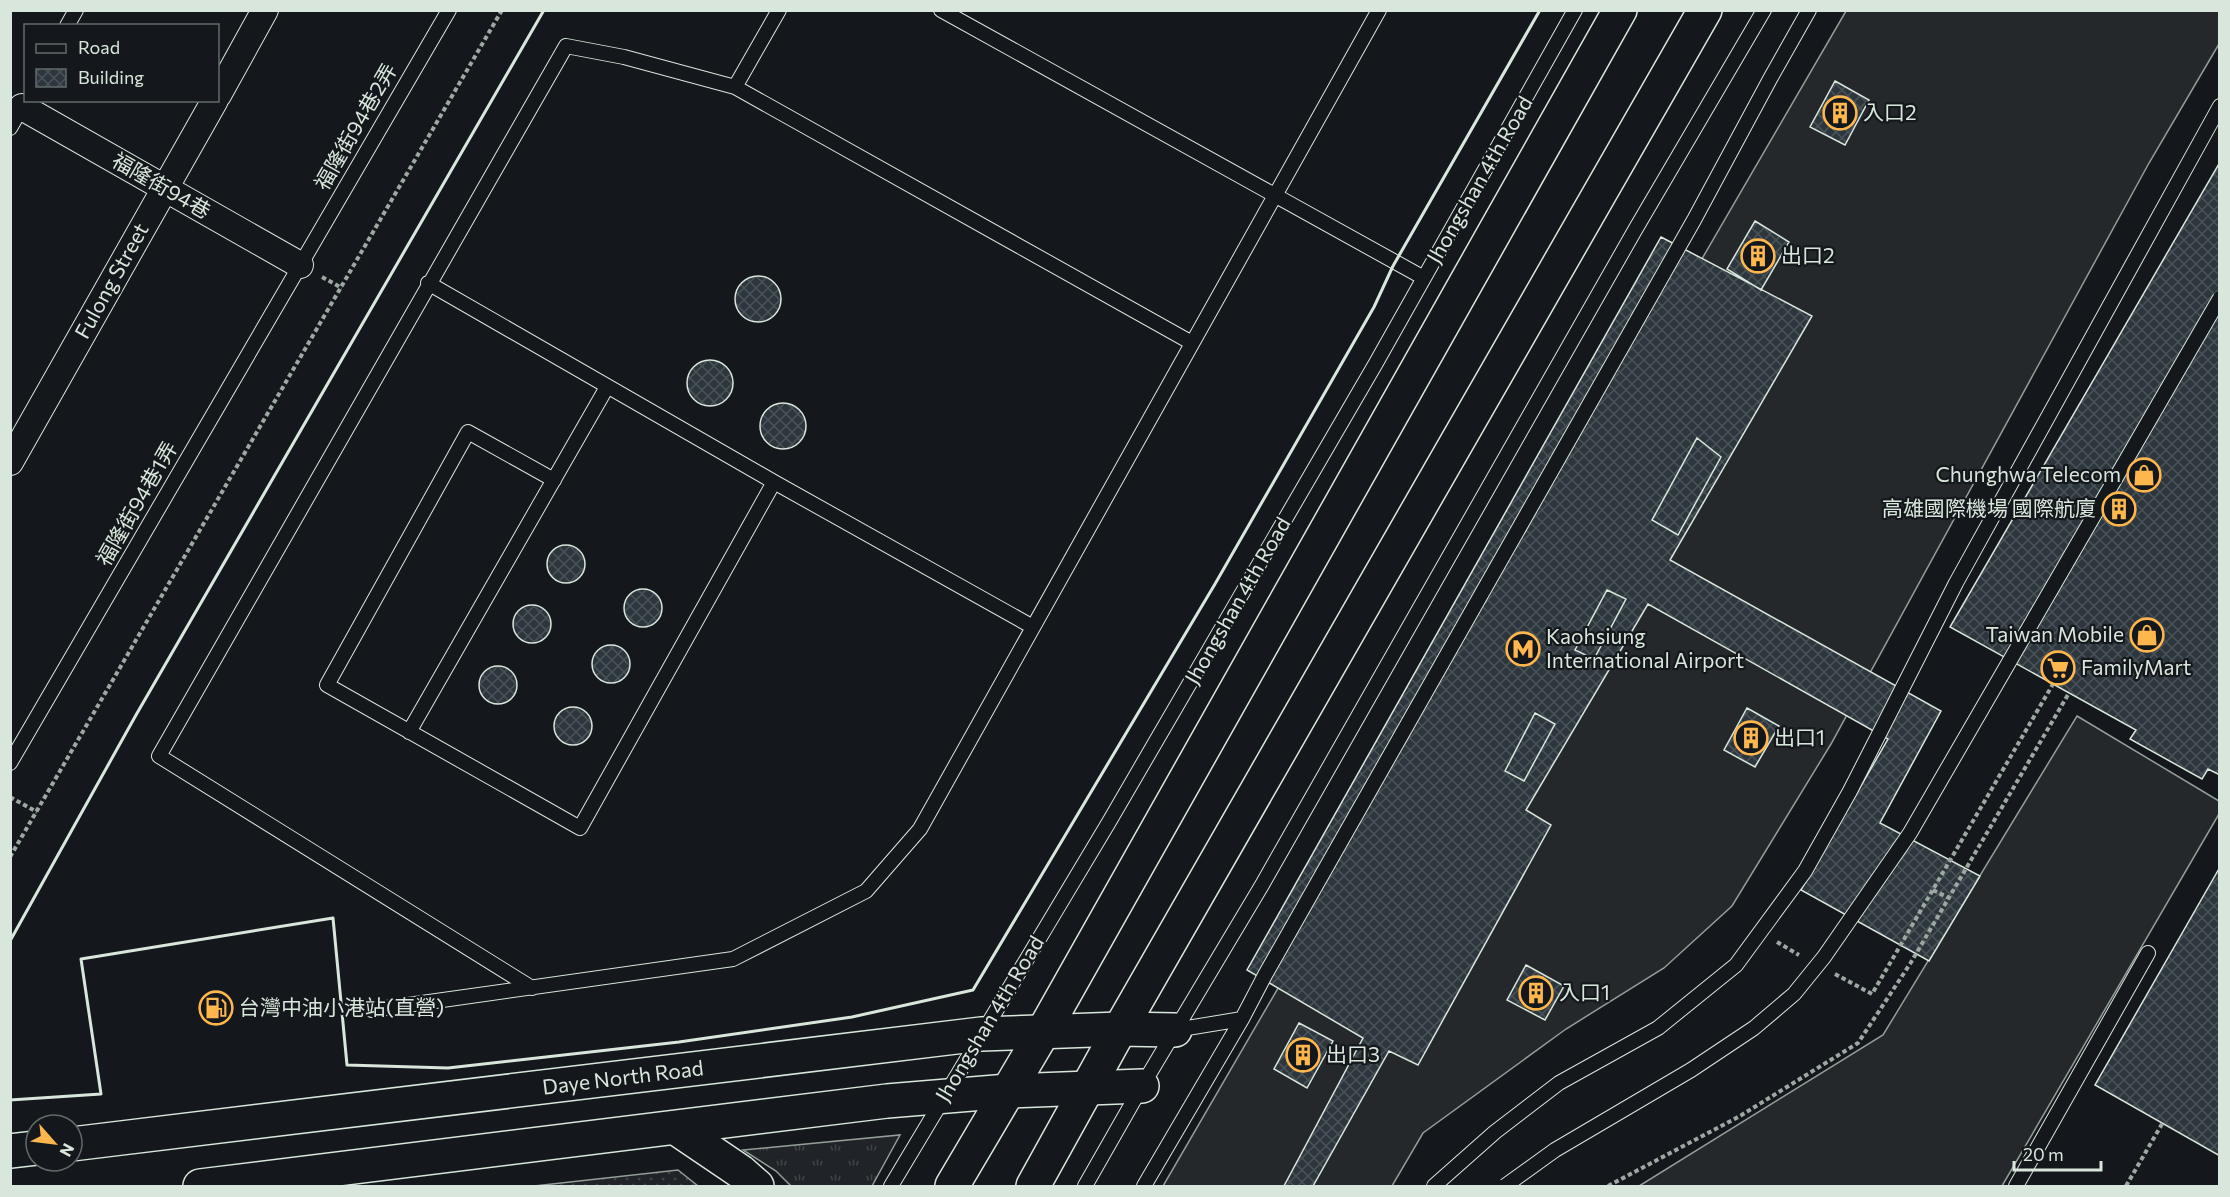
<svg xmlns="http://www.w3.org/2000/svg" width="2230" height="1197" font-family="Commissioner,'Noto Sans TC',sans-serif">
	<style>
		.grass { fill: url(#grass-tufts); stroke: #939e99; stroke-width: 1.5 }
		.park { fill: url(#park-dots); stroke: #939e99; stroke-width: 1.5 }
		.parking { fill: #24282b; stroke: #939e99; stroke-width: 1.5 }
		.building { fill: url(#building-cross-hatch); stroke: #d8e6dc; stroke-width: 1.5 }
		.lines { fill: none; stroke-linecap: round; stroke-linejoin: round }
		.service-casing { stroke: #d8e6dc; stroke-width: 16 }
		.minor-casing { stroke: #d8e6dc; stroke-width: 28 }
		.tertiary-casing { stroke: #d8e6dc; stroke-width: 36 }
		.primary-casing { stroke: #d8e6dc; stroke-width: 36 }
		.path { stroke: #9da8a2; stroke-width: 4; stroke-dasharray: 4.5 3; stroke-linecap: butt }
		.service { stroke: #14181c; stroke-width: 14 }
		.minor { stroke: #14181c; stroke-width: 26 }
		.tertiary { stroke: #14181c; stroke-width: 33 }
		.primary { stroke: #14181c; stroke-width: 33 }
		.service-bridge-casing { stroke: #d8e6dc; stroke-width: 16; stroke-linecap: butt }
		.service-bridge { stroke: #14181c; stroke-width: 14 }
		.wall { stroke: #d8e6dc; stroke-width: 3 }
		.labels { text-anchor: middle; stroke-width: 4.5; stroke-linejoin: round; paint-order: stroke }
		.poi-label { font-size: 21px; fill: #d8e6dc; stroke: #14181c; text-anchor: start }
		.street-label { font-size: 21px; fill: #d8e6dc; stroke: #14181c }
	</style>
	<defs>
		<pattern id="grass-tufts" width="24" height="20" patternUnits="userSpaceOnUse" patternTransform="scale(1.5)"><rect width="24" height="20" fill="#202428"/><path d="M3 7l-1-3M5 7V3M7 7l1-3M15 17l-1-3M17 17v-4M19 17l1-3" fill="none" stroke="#404447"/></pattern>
		<pattern id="park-dots" width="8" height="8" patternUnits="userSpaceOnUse" patternTransform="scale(1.5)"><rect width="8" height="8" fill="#202428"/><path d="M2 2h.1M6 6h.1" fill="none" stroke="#404447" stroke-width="1.8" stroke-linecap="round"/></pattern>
		<pattern id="building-cross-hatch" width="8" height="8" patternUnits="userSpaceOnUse" patternTransform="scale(1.5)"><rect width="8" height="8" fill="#2c363c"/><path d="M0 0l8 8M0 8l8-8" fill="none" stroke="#4a5358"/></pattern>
	</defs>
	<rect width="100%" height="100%" fill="#14181c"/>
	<!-- grass -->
	<path class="grass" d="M900,1135L872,1186H791L776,1171L743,1150Z"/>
	<!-- park -->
	<path class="park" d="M678,1170L698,1186H534Z"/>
	<!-- parking -->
	<path class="parking" d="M1846,11H2219V44L2149,163L1831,744L1732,906L1664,968L1566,1029L1423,1133L1392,1186H1163Z
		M2077,716L2219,801V814L2002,1186H1639L1883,1035Z"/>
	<!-- building -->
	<path class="building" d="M1835,81L1869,100L1845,145L1810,127Z
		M2220,162V775L2208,769L2202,779L2130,739L2136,730L1950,627Z
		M1755,221L1789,242L1761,290L1727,269Z
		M1661,237L1812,316L1670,560L1941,711L1880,823L1980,876L1929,961L1801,890L1888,739L1648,604L1526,810L1551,825L1418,1065L1389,1051L1313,1186H1284L1363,1038L1247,970Z
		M735 299a23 23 0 1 1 46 0a23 23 0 1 1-46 0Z
		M687 383a23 23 0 1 1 46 0a23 23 0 1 1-46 0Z
		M760 426a23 23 0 1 1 46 0a23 23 0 1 1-46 0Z
		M1697,438L1721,457L1678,535L1652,520Z
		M547 564a19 19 0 1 1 38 0a19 19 0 1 1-38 0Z
		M624 608a19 19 0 1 1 38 0a19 19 0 1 1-38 0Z
		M1607,590L1626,599L1594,659L1575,650Z
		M513 624a19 19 0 1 1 38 0a19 19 0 1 1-38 0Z
		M592 664a19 19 0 1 1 38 0a19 19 0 1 1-38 0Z
		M479 685a19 19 0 1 1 38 0a19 19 0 1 1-38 0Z
		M554 726a19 19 0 1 1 38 0a19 19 0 1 1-38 0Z
		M1747,708L1779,726L1755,767L1724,750Z
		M1535,713L1555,724L1524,781L1505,771Z
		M2220,867V1156L2095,1085Z
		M1526,965L1564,986L1545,1020L1507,1000Z
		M1299,1023L1333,1041L1307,1088L1274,1069Z"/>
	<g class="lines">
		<defs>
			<path id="service" d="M941,10L1424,278
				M67,26L76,10
				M735,87L779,10
				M10,128L25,102
				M428,283L774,482L1033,627
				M554,480L468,432L327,685L580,828L774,482
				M409,732L607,387
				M10,763L449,10
				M532,988L159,756L566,46L624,57L735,87L1192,343
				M372,1010L733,959L866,891L920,829L1379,10
				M1175,1030L1242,1019
				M891,1186L1109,822L1376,363L1575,10
				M1085,1186L1142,1086L1262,885L1635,230L1764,10
				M1144,1186L1242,1019L1265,975L1694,220L1770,79L1809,10
				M1434,1186L1495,1132L1559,1083L1658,1028L1736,965L1805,871L1850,791L1956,583L2220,106
				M2016,1186L2148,953"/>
			<path id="minor" d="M218,95L265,10
				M22,107L300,265
				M10,462L215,100"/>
			<path id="tertiary" d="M72,1144L981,1034L1120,1029L1175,1030
				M10,1151L36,1148
				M200,1186L887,1101L1008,1091L1142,1086"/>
			<path id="primary" d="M676,1128L741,1172L757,1186
				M952,1186L1043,1032L1620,10
				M1033,1186L1120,1029L1705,10"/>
		</defs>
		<!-- service casing -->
		<use href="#service" class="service-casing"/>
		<!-- minor casing -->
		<use href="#minor" class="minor-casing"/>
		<!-- tertiary casing -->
		<use href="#tertiary" class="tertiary-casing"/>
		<!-- primary casing -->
		<use href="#primary" class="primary-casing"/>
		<!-- path -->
		<path class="path" d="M322,277L342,288
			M10,797L37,812
			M10,857L502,10
			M1933,890L1949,898
			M1777,942L1799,955
			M1835,974L1872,994L2053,684
			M1608,1186L1740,1116L1858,1043L1910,964L2069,693
			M2126,1186L2162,1124"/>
		<!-- service -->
		<use href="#service" class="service"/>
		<!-- minor -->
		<use href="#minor" class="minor"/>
		<!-- tertiary -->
		<use href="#tertiary" class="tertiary"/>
		<!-- primary -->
		<use href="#primary" class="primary"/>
		<defs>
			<path id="service-bridge" d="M1505,1186L1555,1150L1691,1070L1754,1028L1794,994L1824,957L1910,833L2220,298"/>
		</defs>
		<!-- service-bridge casing -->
		<use href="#service-bridge" class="service-bridge-casing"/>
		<!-- service-bridge -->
		<use href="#service-bridge" class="service-bridge"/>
		<!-- wall -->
		<path class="wall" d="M10,941L136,715L544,10
			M10,1100L101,1094L81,959L333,918L347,1065L448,1068L679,1042L852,1017L973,990L1215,584L1374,307L1393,266L1540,10"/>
	</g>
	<!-- icons -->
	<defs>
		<symbol id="building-ring" viewBox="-11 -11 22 22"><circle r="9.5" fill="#14181c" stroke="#ffb74d" stroke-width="1.5"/><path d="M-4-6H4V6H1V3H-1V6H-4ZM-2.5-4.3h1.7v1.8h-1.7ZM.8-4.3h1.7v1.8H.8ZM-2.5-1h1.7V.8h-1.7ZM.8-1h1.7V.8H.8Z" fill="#ffb74d"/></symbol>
		<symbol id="shop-ring" viewBox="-11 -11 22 22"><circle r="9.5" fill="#14181c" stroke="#ffb74d" stroke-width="1.5"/><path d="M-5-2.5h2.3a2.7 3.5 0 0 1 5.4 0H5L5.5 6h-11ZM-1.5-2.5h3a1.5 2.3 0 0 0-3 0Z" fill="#ffb74d"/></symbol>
		<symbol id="metro-ring" viewBox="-11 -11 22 22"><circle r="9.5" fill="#14181c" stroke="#ffb74d" stroke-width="1.5"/><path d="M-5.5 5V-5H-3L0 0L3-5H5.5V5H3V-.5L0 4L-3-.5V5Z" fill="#ffb74d"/></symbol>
		<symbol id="supermarket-ring" viewBox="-11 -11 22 22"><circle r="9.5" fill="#14181c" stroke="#ffb74d" stroke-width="1.5"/><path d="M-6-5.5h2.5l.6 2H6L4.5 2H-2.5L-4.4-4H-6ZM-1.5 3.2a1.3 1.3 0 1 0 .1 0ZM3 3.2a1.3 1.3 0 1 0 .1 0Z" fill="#ffb74d"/></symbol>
		<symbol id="fuel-ring" viewBox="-11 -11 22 22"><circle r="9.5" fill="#14181c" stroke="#ffb74d" stroke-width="1.5"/><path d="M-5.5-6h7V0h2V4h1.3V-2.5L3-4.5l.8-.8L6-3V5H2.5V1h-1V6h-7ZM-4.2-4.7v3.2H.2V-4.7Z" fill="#ffb74d"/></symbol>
	</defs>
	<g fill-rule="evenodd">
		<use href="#building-ring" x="1821" y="94" width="38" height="38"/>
		<use href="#building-ring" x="1739" y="237" width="38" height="38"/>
		<use href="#shop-ring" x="2125" y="456" width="38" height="38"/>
		<use href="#building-ring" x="2100" y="490" width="38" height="38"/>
		<use href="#shop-ring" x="2128" y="616" width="38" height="38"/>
		<use href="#metro-ring" x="1504" y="630" width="38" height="38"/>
		<use href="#supermarket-ring" x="2039" y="649" width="38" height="38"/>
		<use href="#building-ring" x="1732" y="719" width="38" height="38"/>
		<use href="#building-ring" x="1517" y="974" width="38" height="38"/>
		<use href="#fuel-ring" x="197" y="989" width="38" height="38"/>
		<use href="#building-ring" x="1284" y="1036" width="38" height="38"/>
	</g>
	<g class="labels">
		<!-- poi labels -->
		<g class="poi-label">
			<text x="1863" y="120">入口2</text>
			<text x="1781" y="263">出口2</text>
			<text x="2121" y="482" text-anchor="end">Chunghwa Telecom</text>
			<text x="2096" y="516" text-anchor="end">高雄國際機場 國際航廈</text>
			<text x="2124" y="642" text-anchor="end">Taiwan Mobile</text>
			<text x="1546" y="644">Kaohsiung<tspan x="1546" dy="24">International Airport</tspan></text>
			<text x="2081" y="675">FamilyMart</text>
			<text x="1774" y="745">出口1</text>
			<text x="1559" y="1000">入口1</text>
			<text x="239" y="1015">台灣中油小港站(直營)</text>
			<text x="1326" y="1062">出口3</text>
		</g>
		<!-- street labels -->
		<g class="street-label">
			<text transform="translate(356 127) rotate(-60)" y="7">福隆街94巷2弄</text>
			<text transform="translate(1480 180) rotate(-60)" y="7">Jhongshan 4th Road</text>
			<text transform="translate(161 186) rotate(30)" y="7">福隆街94巷</text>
			<text transform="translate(112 281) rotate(-61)" y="7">Fulong Street</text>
			<text transform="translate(137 504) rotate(-60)" y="7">福隆街94巷1弄</text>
			<text transform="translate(1238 601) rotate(-60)" y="7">Jhongshan 4th Road</text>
			<text transform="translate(990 1019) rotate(-59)" y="7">Jhongshan 4th Road</text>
			<text transform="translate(623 1078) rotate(-7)" y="7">Daye North Road</text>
		</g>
	</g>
	<!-- border -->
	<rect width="2230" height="1197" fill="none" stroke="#d8e6dc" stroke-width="24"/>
	<!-- legend -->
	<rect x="24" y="24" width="195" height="78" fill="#14181c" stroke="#626a69" stroke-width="1.5"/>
	<rect x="36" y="44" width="30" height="9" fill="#14181c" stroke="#626a69" stroke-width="1.5"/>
	<text x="78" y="54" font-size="18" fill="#d8e6dc">Road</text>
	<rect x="36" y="69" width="30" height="18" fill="url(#building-cross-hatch)" stroke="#626a69" stroke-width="1.5"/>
	<text x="78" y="84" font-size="18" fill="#d8e6dc">Building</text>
	<!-- north arrow -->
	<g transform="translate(54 1143) rotate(118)"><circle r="28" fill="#14181c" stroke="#626a69" stroke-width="1.5"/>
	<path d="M0-4.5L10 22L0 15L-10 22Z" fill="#ffb74d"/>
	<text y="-9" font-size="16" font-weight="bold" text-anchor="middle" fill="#d8e6dc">N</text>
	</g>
	<!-- scale -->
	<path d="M2014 1161v9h87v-9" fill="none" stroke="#d8e6dc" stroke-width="3"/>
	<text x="2023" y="1161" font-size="18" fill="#d8e6dc" stroke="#14181c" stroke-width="4.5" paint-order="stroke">20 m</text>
</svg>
